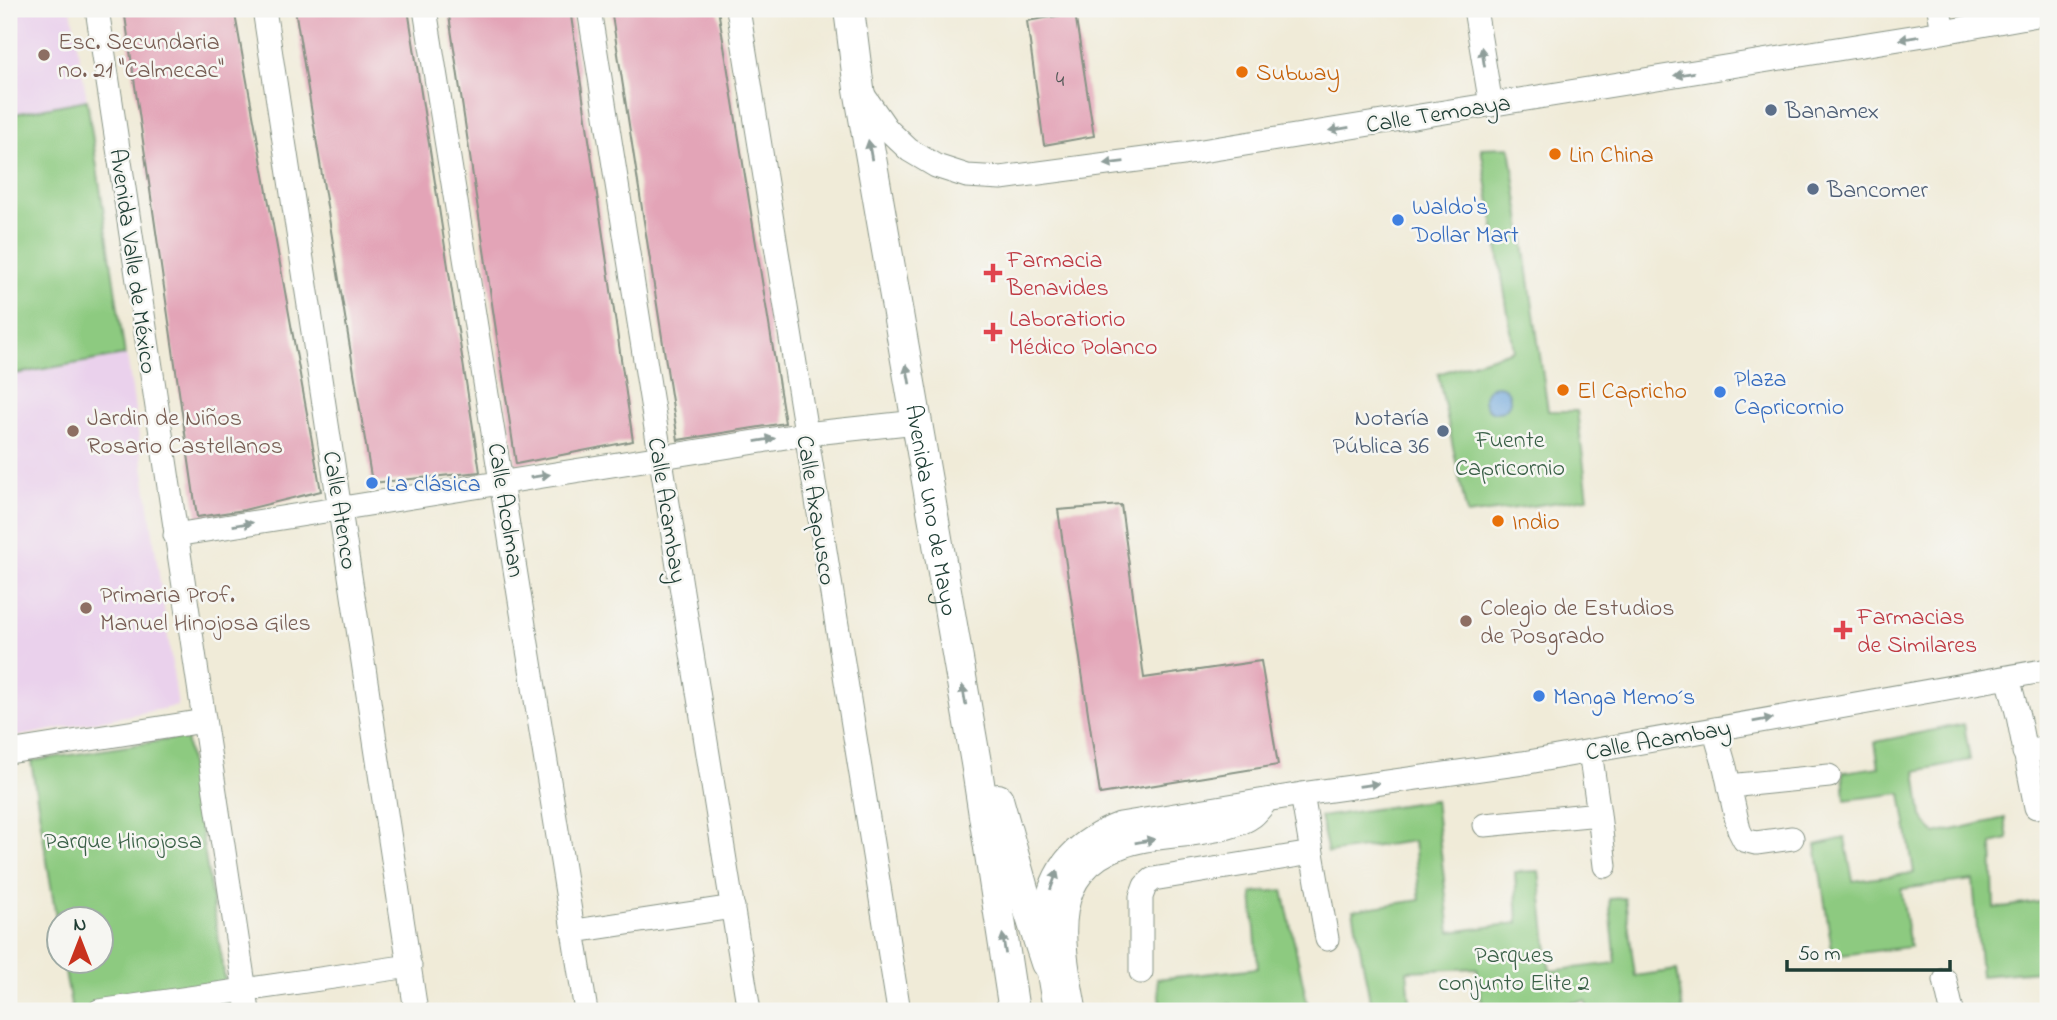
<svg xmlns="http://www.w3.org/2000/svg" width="2057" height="1020" font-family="'Indie Flower',sans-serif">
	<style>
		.built { fill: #ead1ec }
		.green { fill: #8dca80; stroke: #56845a; stroke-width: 2 }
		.water { fill: #6ca4da; stroke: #467087; stroke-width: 2 }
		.building { fill: #e3a4b7 }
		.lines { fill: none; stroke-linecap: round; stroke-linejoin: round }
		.minor-casing { stroke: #889486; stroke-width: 25 }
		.major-casing { stroke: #889486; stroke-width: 32 }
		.minor { stroke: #fff; stroke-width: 23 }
		.major { stroke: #fff; stroke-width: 30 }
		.oneway { fill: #8f9e9a }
		.education-dot { fill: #8d6e63; stroke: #f6f6f2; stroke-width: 2.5 }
		.food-dot { fill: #e8710a; stroke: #f6f6f2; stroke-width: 2.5 }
		.service-dot { fill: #5c6f8a; stroke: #f6f6f2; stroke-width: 2.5 }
		.shop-dot { fill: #3f7fe0; stroke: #f6f6f2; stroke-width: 2.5 }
		.health-dot { fill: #e0444e; stroke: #f6f6f2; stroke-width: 2.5 }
		.labels { text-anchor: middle; stroke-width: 5; stroke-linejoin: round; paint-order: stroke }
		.number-label { font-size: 21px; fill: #505755 }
		.education-label { font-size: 24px; fill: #785e54; stroke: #f6f6f2; text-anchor: start }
		.food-label { font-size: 24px; fill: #c56008; stroke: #f6f6f2; text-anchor: start }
		.service-label { font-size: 24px; fill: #4e5e75; stroke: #f6f6f2; text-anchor: start }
		.street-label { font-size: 24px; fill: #1f3d34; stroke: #f6f6f2 }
		.shop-label { font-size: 24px; fill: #366cbe; stroke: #f6f6f2; text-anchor: start }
		.health-label { font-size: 24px; fill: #be3a42; stroke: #f6f6f2; text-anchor: start }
		.park-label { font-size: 24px; fill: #3a6047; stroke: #f6f6f2 }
	</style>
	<rect width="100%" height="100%" fill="#f6f6f2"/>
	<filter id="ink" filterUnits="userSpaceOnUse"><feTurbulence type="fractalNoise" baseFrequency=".0143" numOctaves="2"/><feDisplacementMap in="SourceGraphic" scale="14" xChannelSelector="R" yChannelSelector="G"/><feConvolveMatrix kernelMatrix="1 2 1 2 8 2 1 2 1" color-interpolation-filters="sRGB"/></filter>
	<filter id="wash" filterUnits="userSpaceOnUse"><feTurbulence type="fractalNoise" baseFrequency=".00686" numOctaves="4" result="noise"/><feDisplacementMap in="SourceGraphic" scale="28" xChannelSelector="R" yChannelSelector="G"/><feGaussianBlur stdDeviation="1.57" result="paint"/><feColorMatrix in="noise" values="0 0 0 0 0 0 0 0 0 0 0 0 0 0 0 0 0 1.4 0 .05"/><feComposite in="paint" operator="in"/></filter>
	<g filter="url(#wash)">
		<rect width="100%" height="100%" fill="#f0ebd8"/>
		<!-- built -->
		<path class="built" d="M9,9H71L87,100L9,115Z
			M127,355L178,706L9,738V376Z"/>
		<!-- green -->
		<path class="green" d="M87,100L125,355L9,375V115Z
			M1510,147L1548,411H1577L1588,498L1467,515L1438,374L1514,350L1481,148Z
			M1964,724L1970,760L1916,771L1922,816L1935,834L2005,818L2008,839L1992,843L1994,908L2048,901V970L1981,976L1973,880L1901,889L1910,947L1833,956L1816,845L1845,838L1853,881L1914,873L1901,793L1845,800L1843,772L1879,767L1875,742Z
			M186,737L230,1011H72L63,961L102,960V918H60L59,936L31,761Z
			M1435,800L1450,932L1518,923L1515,872L1539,871L1550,971L1616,963L1609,899L1625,898L1635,976L1677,970L1683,1011H1588L1586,1001L1523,1008L1522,1011H1483L1477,968L1407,971L1411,1011H1312L1371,1006L1353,910L1420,900L1414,841L1328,853L1320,817Z
			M1283,890L1309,1011H1232L1231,1004L1161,1011L1157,979L1258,968L1252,893Z"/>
		<!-- water -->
		<path class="water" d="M1484 399a13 13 0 1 1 26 0a13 13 0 1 1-26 0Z"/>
		<g id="blocks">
			<!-- building -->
			<path class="building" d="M124,9H234L321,491L244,510L197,517Z
				M295,9H408L480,472L372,483Z
				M448,9H570L633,441L516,464Z
				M611,9H718L785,423L678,440Z
				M1075,13L1094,136L1044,145L1027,21Z
				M1121,505L1144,678L1261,661L1278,765L1100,794L1058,510Z"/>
		</g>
	</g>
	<g filter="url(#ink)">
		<use href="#blocks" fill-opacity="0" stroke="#889486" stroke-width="2"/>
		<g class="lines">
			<defs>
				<path id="minor" d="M97,9L248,1011
					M264,9L416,1011
					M425,9L586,1011
					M589,9L749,1011
					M738,9L899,1011
					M1475,9L1491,105
					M1939,9L1943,32
					M862,93L887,129L909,150L936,166L967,176L1001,178L1183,154L1943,32L2048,13
					M175,535L805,434L917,422
					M2008,677L2018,716L2036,807
					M1714,729L1725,767L1739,830L1744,840L1756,843L1792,838
					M9,752L204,721
					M2024,752L2048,748
					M1729,786L1829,776
					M1599,814L1605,866
					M1485,825L1599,814L1590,751
					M1312,853L1327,939
					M575,931L733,907
					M1141,972V897L1145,886L1153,879L1312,853L1302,794
					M1945,980L1952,1011
					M99,1011L410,966
					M1055,1011C1040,930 1028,859 1120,824L1302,794L1523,763L2048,670
					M1075,1011C1064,948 1045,874 1123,846C1144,838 1169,837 1192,834C1211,831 1237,828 1253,816C1258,812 1263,805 1267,800"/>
				<g id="major">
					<path id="s1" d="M849,9L859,89L976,763L1014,1011"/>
					<path d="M998,799L1030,914L1046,963"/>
				</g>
			</defs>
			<!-- minor casing -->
			<use href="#minor" class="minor-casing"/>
			<!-- major casing -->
			<use href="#major" class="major-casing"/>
			<!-- minor -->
			<use href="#minor" class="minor"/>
			<!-- major -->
			<use href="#major" class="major"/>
		</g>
		<!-- one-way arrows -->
		<defs><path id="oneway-solid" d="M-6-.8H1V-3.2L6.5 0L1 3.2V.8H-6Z" transform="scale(1.75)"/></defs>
		<g class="oneway">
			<use href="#oneway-solid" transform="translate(1909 38) rotate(171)"/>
			<use href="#oneway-solid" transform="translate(1483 57) rotate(-99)"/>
			<use href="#oneway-solid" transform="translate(1684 74) rotate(171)"/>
			<use href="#oneway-solid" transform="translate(1339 129) rotate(171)"/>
			<use href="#oneway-solid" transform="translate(870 150) rotate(-100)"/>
			<use href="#oneway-solid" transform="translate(1114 163) rotate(173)"/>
			<use href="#oneway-solid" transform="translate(908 374) rotate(-100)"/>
			<use href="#oneway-solid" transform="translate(765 440) rotate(-9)"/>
			<use href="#oneway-solid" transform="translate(540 476) rotate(-9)"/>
			<use href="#oneway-solid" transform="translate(243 524) rotate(-9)"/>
			<use href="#oneway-solid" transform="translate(964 695) rotate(-100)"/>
			<use href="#oneway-solid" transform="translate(1763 720) rotate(-10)"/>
			<use href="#oneway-solid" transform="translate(1369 785) rotate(-8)"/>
			<use href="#oneway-solid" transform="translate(1145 841) rotate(-10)"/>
			<use href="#oneway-solid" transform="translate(1054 880) rotate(-70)"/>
			<use href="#oneway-solid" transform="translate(1004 944) rotate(-99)"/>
		</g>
	</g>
	<!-- markers -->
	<g class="education-dot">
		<circle cx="44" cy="55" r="7"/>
		<circle cx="73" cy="431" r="7"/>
		<circle cx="86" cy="608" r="7"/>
		<circle cx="1466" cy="621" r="7"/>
	</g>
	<g class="food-dot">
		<circle cx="1242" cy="72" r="7"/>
		<circle cx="1555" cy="154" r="7"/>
		<circle cx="1563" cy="390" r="7"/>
		<circle cx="1498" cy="521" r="7"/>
	</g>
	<g class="service-dot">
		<circle cx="1771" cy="110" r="7"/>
		<circle cx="1813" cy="189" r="7"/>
		<circle cx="1443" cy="431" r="7"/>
	</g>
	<g class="shop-dot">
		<circle cx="1398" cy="220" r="7"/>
		<circle cx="1720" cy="392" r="7"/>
		<circle cx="372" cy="483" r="7"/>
		<circle cx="1539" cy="696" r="7"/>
	</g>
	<g class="health-dot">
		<path d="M989.5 262.5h7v7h7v7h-7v7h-7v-7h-7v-7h7z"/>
		<path d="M989.5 321.5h7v7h7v7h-7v7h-7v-7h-7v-7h7z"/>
		<path d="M1839.5 619.5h7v7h7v7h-7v7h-7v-7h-7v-7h7z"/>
	</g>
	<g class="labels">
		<!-- number labels -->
		<g class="number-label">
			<text x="1060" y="86">4</text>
		</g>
		<!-- education labels -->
		<g class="education-label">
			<text x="58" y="49">Esc. Secundaria<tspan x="58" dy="28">no. 21 "Calmecac"</tspan></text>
			<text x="87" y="425">Jardin de Niños<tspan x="87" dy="28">Rosario Castellanos</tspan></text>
			<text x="100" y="602">Primaria Prof.<tspan x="100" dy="28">Manuel Hinojosa Giles</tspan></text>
			<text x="1480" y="615">Colegio de Estudios<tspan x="1480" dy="28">de Posgrado</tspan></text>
		</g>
		<!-- food labels -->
		<g class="food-label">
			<text x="1256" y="80">Subway</text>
			<text x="1569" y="162">Lin China</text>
			<text x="1577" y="398">El Capricho</text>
			<text x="1512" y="529">Indio</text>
		</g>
		<!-- service labels -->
		<g class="service-label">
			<text x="1785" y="118">Banamex</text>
			<text x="1827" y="197">Bancomer</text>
			<text x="1429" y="425" text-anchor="end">Notaría<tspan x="1429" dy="28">Pública 36</tspan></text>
		</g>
		<!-- street labels -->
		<g class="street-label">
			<text transform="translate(1438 113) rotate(-9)" y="8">Calle Temoaya</text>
			<text transform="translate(134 261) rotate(82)" y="8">Avenida Valle de México</text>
			<text transform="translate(341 510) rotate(81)" y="8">Calle Atenco</text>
			<text transform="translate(507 510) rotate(81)" y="8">Calle Acolman</text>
			<text transform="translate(668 510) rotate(81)" y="8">Calle Acambay</text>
			<text transform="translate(817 510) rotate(81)" y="8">Calle Axapusco</text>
			<text dy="8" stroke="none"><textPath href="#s1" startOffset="508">Avenida Uno de Mayo</textPath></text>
			<text transform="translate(1658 739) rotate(-10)" y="8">Calle Acambay</text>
		</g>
		<!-- shop labels -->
		<g class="shop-label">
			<text x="1412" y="214">Waldo's<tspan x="1412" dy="28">Dollar Mart</tspan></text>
			<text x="1734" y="386">Plaza<tspan x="1734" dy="28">Capricornio</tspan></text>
			<text x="386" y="491">La clásica</text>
			<text x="1553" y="704">Manga Memo´s</text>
		</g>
		<!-- health labels -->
		<g class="health-label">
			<text x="1007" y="267">Farmacia<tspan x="1007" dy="28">Benavides</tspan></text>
			<text x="1009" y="326">Laboratiorio<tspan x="1009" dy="28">Médico Polanco</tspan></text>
			<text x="1857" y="624">Farmacias<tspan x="1857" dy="28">de Similares</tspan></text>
		</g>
		<!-- park labels -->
		<g class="park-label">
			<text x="1510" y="447">Fuente<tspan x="1510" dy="28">Capricornio</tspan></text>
			<text x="123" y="848">Parque Hinojosa</text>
			<text x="1514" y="962">Parques<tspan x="1514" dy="28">conjunto Elite 2</tspan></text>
		</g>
	</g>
	<!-- margin -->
	<rect width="2057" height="1020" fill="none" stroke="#f6f6f2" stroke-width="35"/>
	<!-- north arrow -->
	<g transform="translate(80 940)"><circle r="33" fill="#f6f6f2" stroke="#a0aca6" stroke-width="2"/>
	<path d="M0-5L12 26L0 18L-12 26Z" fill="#c8321e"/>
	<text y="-10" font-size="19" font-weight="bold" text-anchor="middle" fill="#1f3d34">N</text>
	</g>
	<!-- scale -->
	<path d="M1787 960v10h163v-10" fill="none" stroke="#1f3d34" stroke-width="3.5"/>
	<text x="1798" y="960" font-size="21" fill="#1f3d34" stroke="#f6f6f2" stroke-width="5" paint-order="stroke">50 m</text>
</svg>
